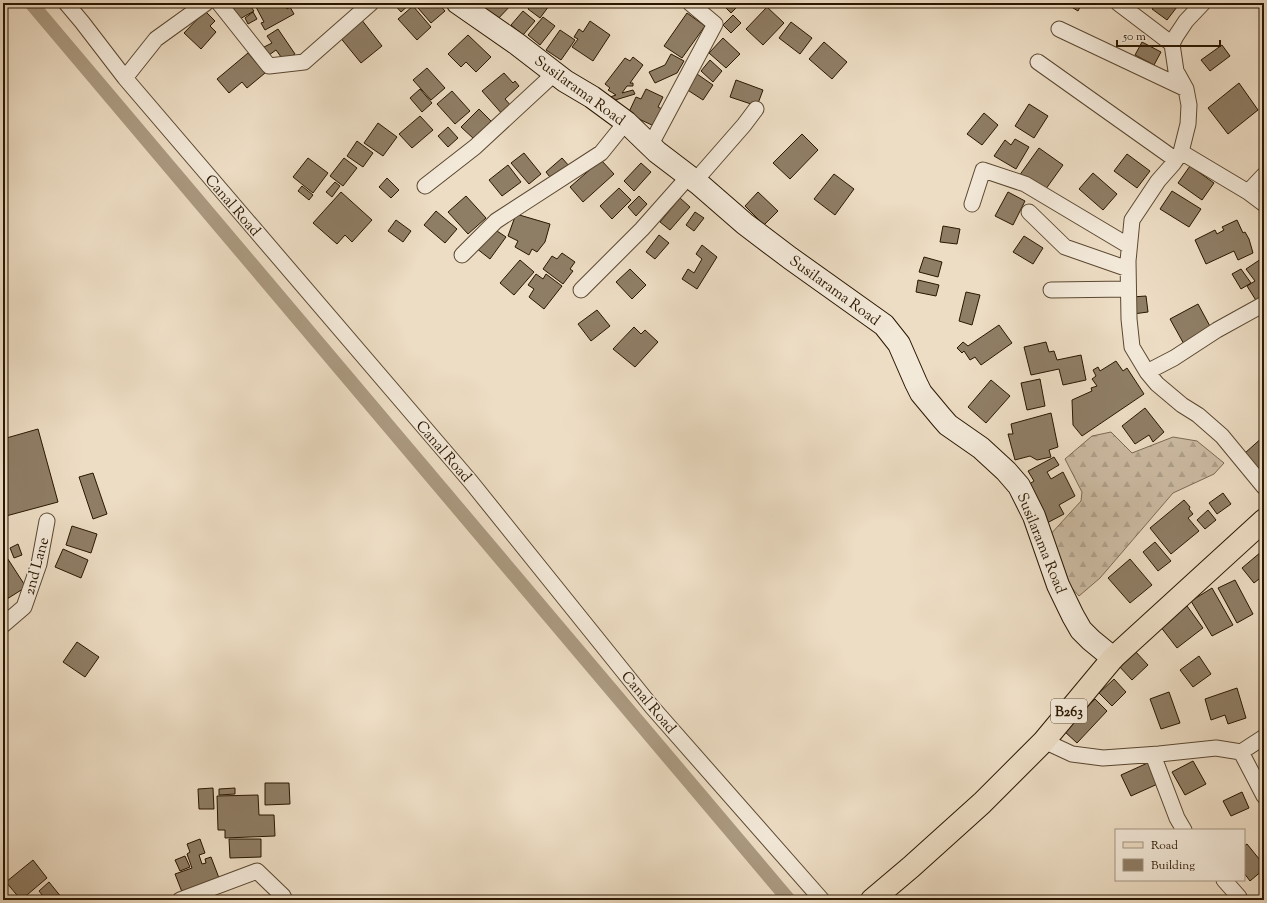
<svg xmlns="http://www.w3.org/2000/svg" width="1267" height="903" font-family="'Sorts Mill Goudy',serif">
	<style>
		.forest { fill: url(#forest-firs); stroke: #7b6952 }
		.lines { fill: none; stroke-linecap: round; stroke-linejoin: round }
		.canal { stroke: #ab9a81; stroke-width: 14 }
		.building { fill: #8f7e66; stroke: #2a1700 }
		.street-casing { stroke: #5b4831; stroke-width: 17 }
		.secondary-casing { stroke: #2a1700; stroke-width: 24 }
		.primary-casing { stroke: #2a1700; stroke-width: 24 }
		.street { stroke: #f3e9d9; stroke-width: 15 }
		.secondary { stroke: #f3e9d9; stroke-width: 22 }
		.primary { stroke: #edddc4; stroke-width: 22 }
		.labels { text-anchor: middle; stroke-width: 3; stroke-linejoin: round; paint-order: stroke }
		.shield { fill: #f3e9d9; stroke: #665641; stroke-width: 1 }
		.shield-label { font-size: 14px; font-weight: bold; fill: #2a1700 }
		.street-label { font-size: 15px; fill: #2a1700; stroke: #f3e9d9 }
	</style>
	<defs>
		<pattern id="forest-firs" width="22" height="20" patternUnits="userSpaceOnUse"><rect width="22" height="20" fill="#ccbba3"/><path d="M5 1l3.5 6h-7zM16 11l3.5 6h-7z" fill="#afa08b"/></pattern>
	</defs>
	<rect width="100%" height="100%" fill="#edddc4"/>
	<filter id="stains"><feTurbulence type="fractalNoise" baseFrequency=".005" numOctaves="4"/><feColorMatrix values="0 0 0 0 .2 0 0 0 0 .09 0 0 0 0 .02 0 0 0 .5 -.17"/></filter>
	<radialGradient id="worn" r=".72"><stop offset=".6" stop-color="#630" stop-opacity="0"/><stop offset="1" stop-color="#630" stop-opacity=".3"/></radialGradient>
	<!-- forest -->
	<path class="forest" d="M1111,432L1132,453L1173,437L1197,441L1224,463L1214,474L1173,493L1100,578L1079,596L1070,586L1049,536L1081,501L1082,492L1065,459L1092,436Z"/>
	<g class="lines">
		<!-- canal -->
		<path class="canal" d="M31,3L789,900"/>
	</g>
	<!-- building -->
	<path class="building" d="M227,3H251L249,4L254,11L238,20Z
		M264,3H284L287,9L290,7L294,14L265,30L261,23L264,22L256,7Z
		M393,3H409L410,4L401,12Z
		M424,3H438L445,11L431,23L418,8Z
		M475,3H513L495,22Z
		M532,3H545L549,6L540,18L528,9Z
		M721,3H735L738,6L731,13Z
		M1065,3H1082L1078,11Z
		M1157,3H1180L1167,20L1152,9Z
		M413,6L431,27L417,40L398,19Z
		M767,7L784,23L763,45L746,29Z
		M205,11L215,21L210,26L216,32L201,49L184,33Z
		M523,11L535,21L523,35L511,25Z
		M253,12L257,19L248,24L245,18Z
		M687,13L705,26L682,58L664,46Z
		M733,15L741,23L731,33L723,25Z
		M543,17L555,26L540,45L528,35Z
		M361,19L382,46L361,63L339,36Z
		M590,21L610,35L593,61L572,47L578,39L574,37L579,29L583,32Z
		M791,22L812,38L800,54L779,38Z
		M278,29L295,54L284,61L276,50L269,55L264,47L272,43L267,36Z
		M560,30L575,40L561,60L546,50Z
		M468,35L491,57L476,72L466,62L461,67L448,54Z
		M723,38L740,54L726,68L709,53Z
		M824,42L847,62L832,79L809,59Z
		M1142,42L1161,52L1154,65L1135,55Z
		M1222,45L1230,56L1210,71L1201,60Z
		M248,53L265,73L247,88L242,82L229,93L217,79Z
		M671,54L684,61L677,73L655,83L649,72L665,65Z
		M633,57L643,65L630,83H633V86H627L622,93L633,90L635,94L612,101L610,97L616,95L608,90L610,88L605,84L625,58L630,61Z
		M710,60L722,71L713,82L701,71Z
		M427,68L445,88L431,100L413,80Z
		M504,73L513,83L515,81L519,86L505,99L512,107L503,115L482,91Z
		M697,74L713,85L703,100L686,89Z
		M736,80L763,90L757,106L730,97Z
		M1239,83L1258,110L1228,134L1208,108Z
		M420,89L432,103L422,112L410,98Z
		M646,89L663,97L658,107L662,109L654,126L628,114L636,97L641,99Z
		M452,91L470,111L455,124L437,104Z
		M1029,104L1048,116L1034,138L1015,126Z
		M479,109L491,121L474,139L461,127Z
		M984,113L998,125L982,145L967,134Z
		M420,116L433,130L412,148L399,134Z
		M378,123L397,137L383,156L364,143Z
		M448,127L458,138L448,147L438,136Z
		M802,134L818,150L790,179L773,163Z
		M1015,139L1029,147L1016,169L994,156L1005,140L1011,145Z
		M357,141L373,153L363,167L347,156Z
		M1039,148L1063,165L1043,193L1019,176Z
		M524,153L541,174L529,184L511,163Z
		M1127,154L1150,171L1137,188L1114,171Z
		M308,158L328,173L313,193L293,177Z
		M344,158L357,168L343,186L330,176Z
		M562,158L570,167L553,181L546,172Z
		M601,160L614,174L583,202L570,187Z
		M641,163L651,172L634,191L624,181Z
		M508,165L521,182L502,196L489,180Z
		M1190,166L1214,183L1202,200L1178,183Z
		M1093,173L1117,194L1103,210L1079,189Z
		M834,174L854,189L835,215L814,199Z
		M387,178L399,190L391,198L379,187Z
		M335,182L340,186L332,197L326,192Z
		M302,186L313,195L309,200L298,191Z
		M619,188L631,200L612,219L600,206Z
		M1172,191L1201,209L1189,227L1160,209Z
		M341,192L372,220L352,242L345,235L337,244L313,223Z
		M758,192L778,211L764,225L745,206Z
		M1008,192L1025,201L1013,225L995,216Z
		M466,196L486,218L468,234L448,212Z
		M639,196L647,204L636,216L628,207Z
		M680,198L690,207L670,230L660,222Z
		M436,211L457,229L445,243L424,225Z
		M695,212L704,218L694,231L686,225Z
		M516,214L550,224L545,242L537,252L532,249L529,255L515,247L518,241L508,236Z
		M396,220L411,231L403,242L388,231Z
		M1237,220L1243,233L1245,232L1249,239L1253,253L1238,260L1234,251L1206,264L1195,240L1215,230L1217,234L1224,230L1222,227Z
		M943,226L960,229L957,244L940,242Z
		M491,227L506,237L490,259L476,248Z
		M659,235L669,243L655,259L646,252Z
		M1024,236L1043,248L1033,264L1013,252Z
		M702,245L717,257L697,289L682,279L688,269L694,273L702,259L696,254Z
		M562,253L575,262L570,269L573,271L563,284L543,269L552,256L557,259Z
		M924,257L942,262L938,277L919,272Z
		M1264,257V300L1257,302L1247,286L1255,281L1246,269Z
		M520,260L534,272L514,295L500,283Z
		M630,269L646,285L632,299L616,282Z
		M1241,269L1251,283L1241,289L1232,274Z
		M536,274L543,279L546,274L562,286L544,309L529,297L534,289L528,285Z
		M918,280L939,285L936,296L916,292Z
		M966,292L980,295L972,325L959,321Z
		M1146,296L1148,312L1133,314L1132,297Z
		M1198,304L1212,330L1185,346L1170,319Z
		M597,310L610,326L591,341L578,324Z
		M999,325L1012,343L981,365L975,357L970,360L964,351L962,353L957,348L963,342L968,346Z
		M634,327L641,334L645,330L658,342L635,367L613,349Z
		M1046,342L1049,352L1054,351L1057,360L1081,355L1086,380L1063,385L1059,369L1031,375L1024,347Z
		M1116,361L1123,371L1127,368L1144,394L1082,436L1073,425L1072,400L1092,391L1091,388L1097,386L1092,379L1096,376L1093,370L1098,367L1100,371Z
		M1040,379L1045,406L1027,410L1021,383Z
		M991,380L1010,396L986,423L968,407Z
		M1145,408L1164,432L1153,442L1149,435L1135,444L1122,426Z
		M1051,413L1058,447L1049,450L1051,457L1037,460L1030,456L1015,460L1008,434H1013L1011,424Z
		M38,429L58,502L6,516L3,504V439Z
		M1264,436V474L1245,453Z
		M1054,457L1059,465L1047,472L1051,479L1063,472L1075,496L1059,505L1064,514L1047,523L1028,485L1034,481L1028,471Z
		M93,473L107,514L93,519L79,477Z
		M1223,493L1231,504L1217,514L1209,503Z
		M1184,500L1190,507L1189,509L1193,514L1188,518L1199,531L1171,554L1150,528Z
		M1208,510L1216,520L1205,529L1197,520Z
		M72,526L97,534L91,553L66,545Z
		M1155,542L1171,561L1158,571L1143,552Z
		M18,544L22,555L14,558L10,548Z
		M63,549L88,560L81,578L55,567Z
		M1261,552L1264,555V575L1254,583L1242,568Z
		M4,553L26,587L7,599L3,594Z
		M1130,559L1152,585L1130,603L1108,578Z
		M1235,580L1253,614L1237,623L1218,588Z
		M1212,588L1233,625L1212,636L1191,601Z
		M1187,606L1203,628L1177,648L1160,626Z
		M77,642L99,657L85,677L63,662Z
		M1135,651L1148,665L1132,680L1118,665Z
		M1199,656L1211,674L1193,687L1180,670Z
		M1114,679L1126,692L1112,706L1099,693Z
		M1237,688L1246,718L1228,724L1225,715L1211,720L1205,699Z
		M1169,692L1180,723L1161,729L1150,699Z
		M1095,699L1107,711L1077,743L1064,731Z
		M1152,761L1162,782L1131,796L1121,775Z
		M1193,761L1206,784L1185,795L1172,772Z
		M265,783H289L290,804L265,805Z
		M213,788L214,809H199L198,789Z
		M235,788V794L219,795V789Z
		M1242,792L1249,808L1231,816L1223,801Z
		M258,795L259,815H274L275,836L225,838V830H218L217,796Z
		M200,839L205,853L199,855L202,864L206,863L205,859L211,857L219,878L182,892L175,874L192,868L187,854L190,852L187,844Z
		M229,839H261V857L230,858Z
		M1247,844L1264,865V869L1250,881L1244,873V846Z
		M185,856L190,867L180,871L175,860Z
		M33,860L47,878L21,900L6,882Z
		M49,882L62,898L59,900H46L39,891Z"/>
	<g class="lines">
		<defs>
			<path id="street" d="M66,3L82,22L125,78L471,482L652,707L822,900
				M219,3L269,66L304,62L371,3
				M1118,3L1172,44
				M1203,3L1186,21L1176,36L1172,44L1176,71L1186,89L1189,105L1188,124L1181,152L1173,164L1158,181L1132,220L1128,261L1129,319L1132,347L1147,372L1157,384L1182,405L1198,415L1222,436L1264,487
				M1059,29L1186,89
				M1038,62L1176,160
				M125,78L156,39L206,3
				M650,146L715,24L690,3
				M1181,152L1248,192L1264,204
				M695,181L744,125L756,109
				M425,186L475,147L555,73
				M1248,192L1264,175
				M972,204L983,170L1025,184L1129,246
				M1029,212L1065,247L1128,269
				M462,255L496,221L601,153L626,122
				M581,290L642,229L689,176
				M1051,290L1128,289
				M1147,372L1174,358L1217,330L1264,304
				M3,625L24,607L39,564L47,521
				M1044,741L1072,754L1103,758L1159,754L1216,748L1241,752L1264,796
				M1241,752L1264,737
				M1153,755L1177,818L1184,830
				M1224,880L1239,897
				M180,900L257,871L283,896L285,900"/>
			<path id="secondary" d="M458,3L517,44L565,81L592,97L626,122L657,152L699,184L745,224L790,258L884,325L899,344L916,383L921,393L941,417L948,425L981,448L1006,471L1019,486L1034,516L1058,585L1073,616L1081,630L1091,640L1113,658"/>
			<path id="primary" d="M872,900L911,867L982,803L1044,741L1113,658L1264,520"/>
		</defs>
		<!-- street casing -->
		<use href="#street" class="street-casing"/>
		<!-- secondary casing -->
		<use href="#secondary" class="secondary-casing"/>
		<!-- primary casing -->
		<use href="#primary" class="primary-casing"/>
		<!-- street -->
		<use href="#street" class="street"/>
		<!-- secondary -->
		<use href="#secondary" class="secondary"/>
		<!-- primary -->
		<use href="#primary" class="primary"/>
	</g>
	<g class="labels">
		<!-- shield labels -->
		<rect class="shield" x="1051" y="699" width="36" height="24" rx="3"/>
		<g class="shield-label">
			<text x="1069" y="716">B263</text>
		</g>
		<!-- street labels -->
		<g class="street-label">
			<text transform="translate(580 90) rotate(36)" y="5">Susilarama Road</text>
			<text transform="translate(233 205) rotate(49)" y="5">Canal Road</text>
			<text transform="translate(835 290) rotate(36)" y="5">Susilarama Road</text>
			<text transform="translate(444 451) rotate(49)" y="5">Canal Road</text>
			<text transform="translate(1042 543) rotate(68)" y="5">Susilarama Road</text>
			<text transform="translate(36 566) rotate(-75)" y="5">2nd Lane</text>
			<text transform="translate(649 702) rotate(50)" y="5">Canal Road</text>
		</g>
	</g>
	<!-- margin -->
	<rect width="1267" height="903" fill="none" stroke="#edddc4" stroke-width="16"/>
	<rect x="4" y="4" width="1259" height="895" fill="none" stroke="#2a1700" stroke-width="2"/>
	<rect x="8" y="8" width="1251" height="887" fill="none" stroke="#2a1700"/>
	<!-- legend -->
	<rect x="1115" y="829" width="130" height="52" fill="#f3e9d9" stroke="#a39582"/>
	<rect x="1123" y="842" width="20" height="6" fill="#edddc4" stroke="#a39582"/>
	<text x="1151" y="849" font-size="12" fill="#2a1700">Road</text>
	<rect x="1123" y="859" width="20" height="12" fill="#8f7e66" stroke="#a39582"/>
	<text x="1151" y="869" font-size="12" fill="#2a1700">Building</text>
	<!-- scale -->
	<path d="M1117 40v6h103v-6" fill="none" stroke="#2a1700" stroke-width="2"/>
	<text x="1123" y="40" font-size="12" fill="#2a1700" stroke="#f3e9d9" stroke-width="3" paint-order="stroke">50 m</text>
	<rect width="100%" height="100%" filter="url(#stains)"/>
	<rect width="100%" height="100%" fill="url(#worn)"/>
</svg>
